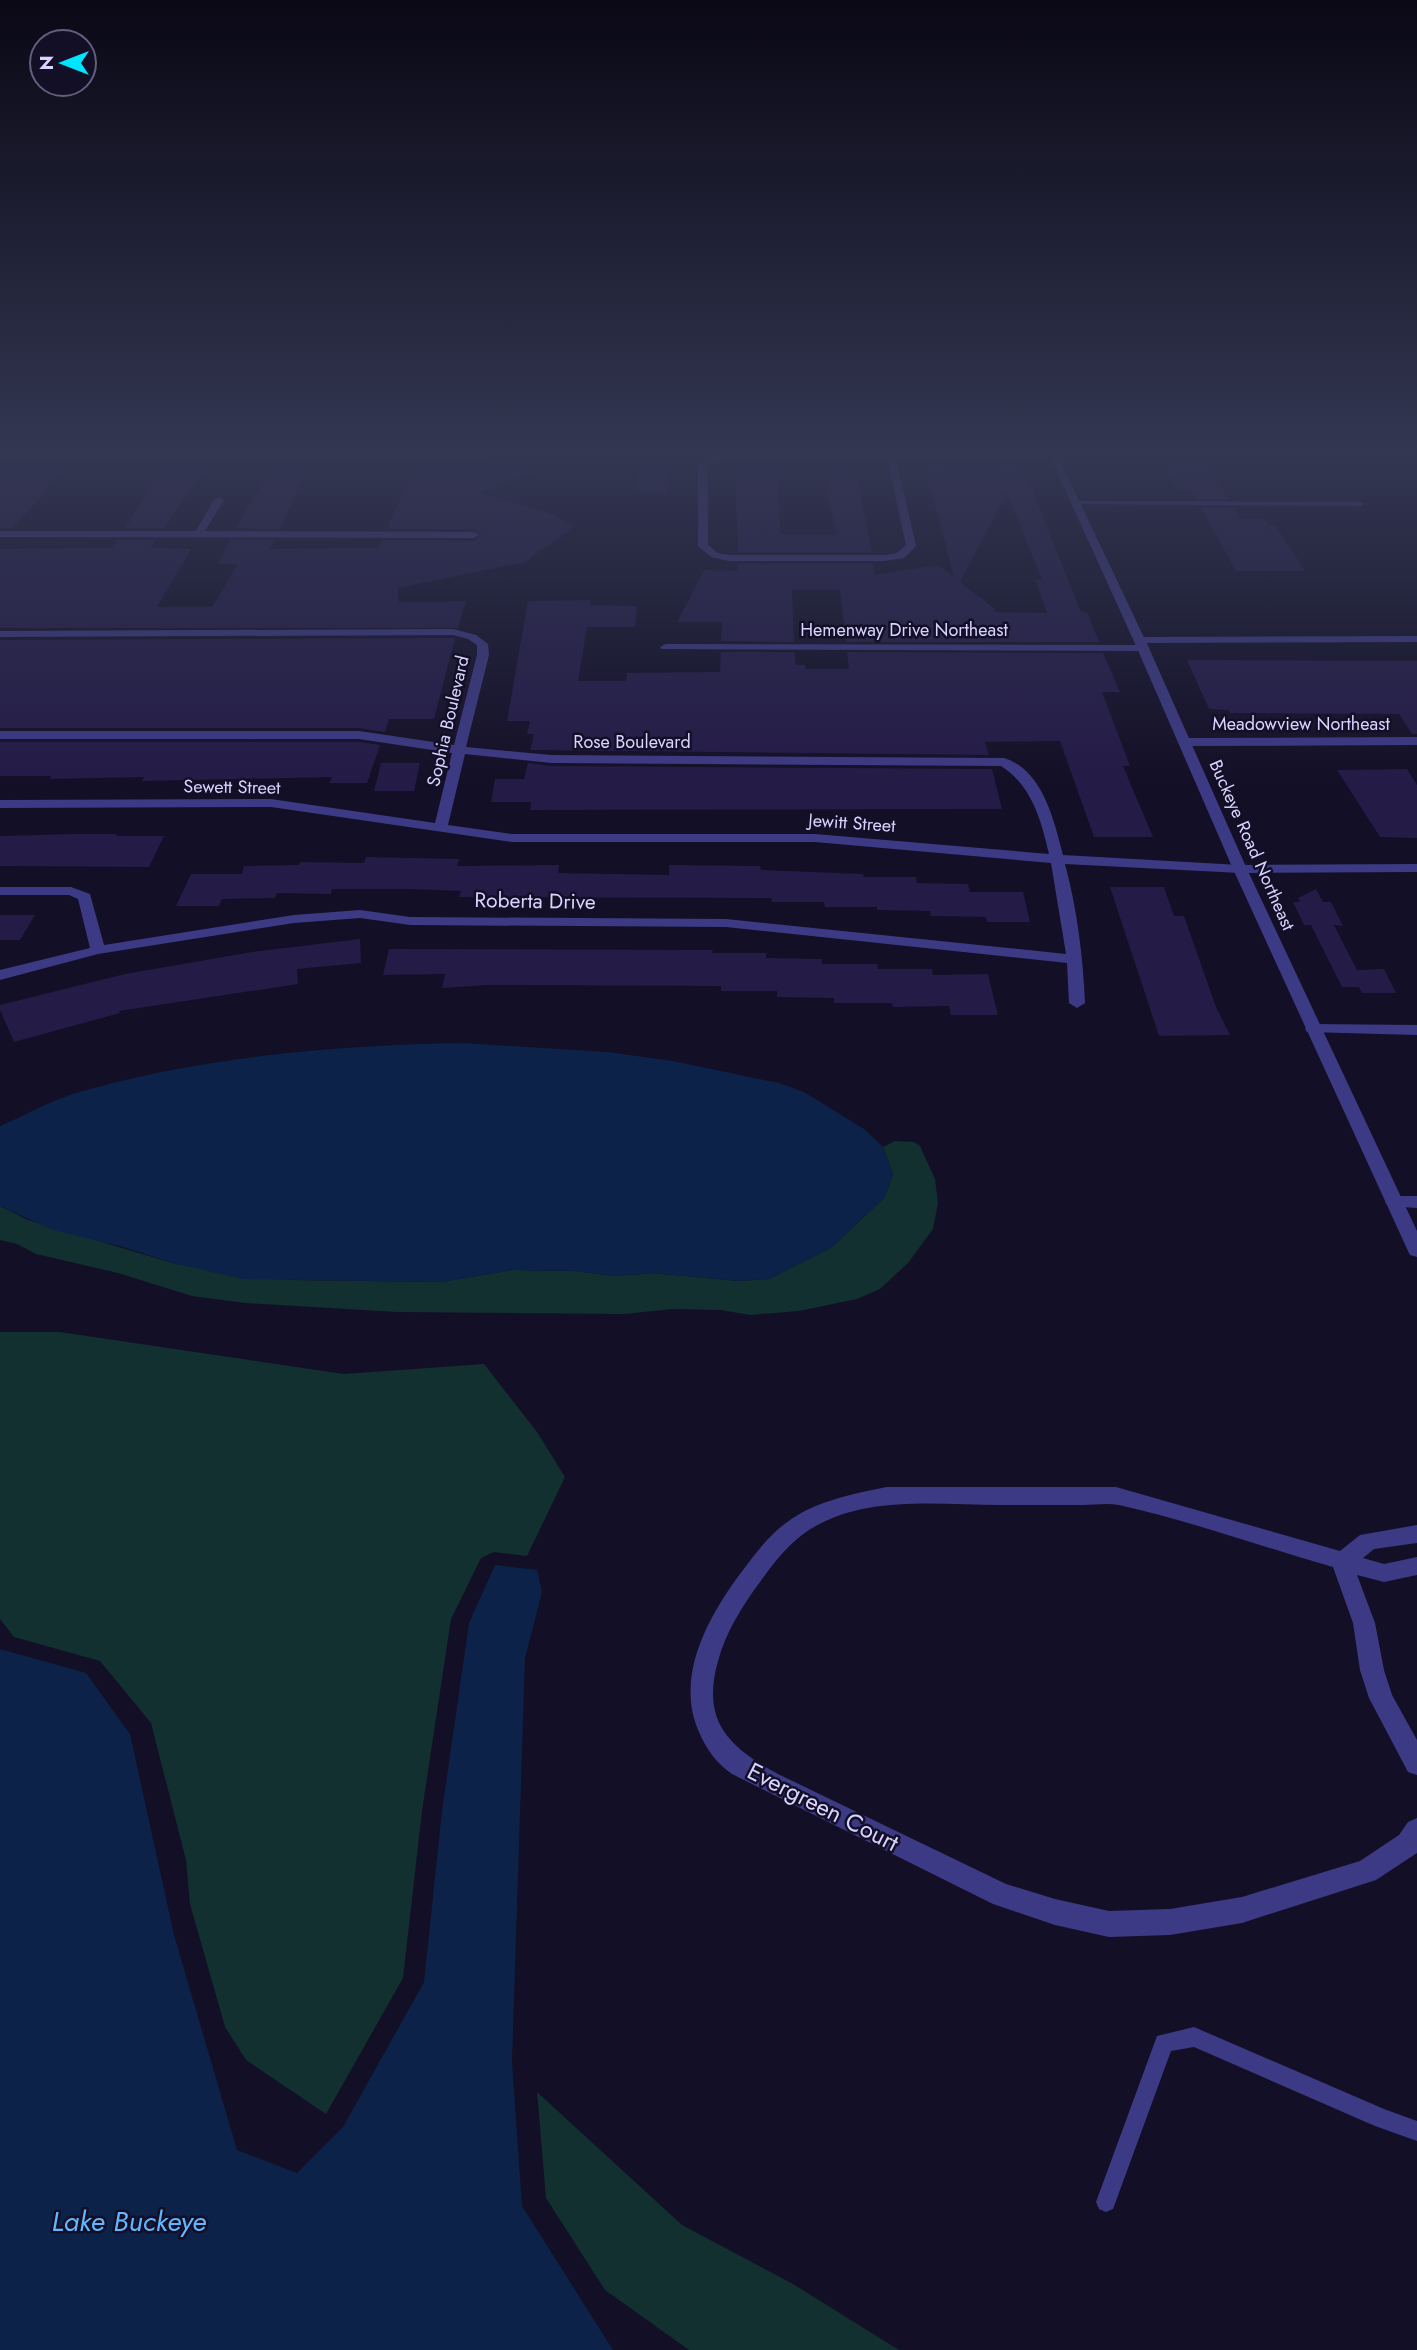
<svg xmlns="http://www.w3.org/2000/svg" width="1417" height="2350" font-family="Jost,sans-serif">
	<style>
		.green { fill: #12302f }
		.water { fill: #0c2248 }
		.building { fill: #241b47; fill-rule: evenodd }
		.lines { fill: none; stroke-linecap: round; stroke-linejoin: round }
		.service { fill: #3d3a85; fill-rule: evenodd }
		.minor { fill: #3d3a85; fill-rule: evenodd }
		.tertiary { fill: #3d3a85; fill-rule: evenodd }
		.labels { text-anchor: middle; stroke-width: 5; stroke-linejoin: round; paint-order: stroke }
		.far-street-label { font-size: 18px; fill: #d9d4ff; stroke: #130f26 }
		.street-label { font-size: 21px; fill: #d9d4ff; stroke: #130f26 }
		.near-street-label { font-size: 24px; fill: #d9d4ff; stroke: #130f26 }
		.near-water-label { font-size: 28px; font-style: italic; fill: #62b6ff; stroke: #130f26 }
	</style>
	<rect width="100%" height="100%" fill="#130f26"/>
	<!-- green -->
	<path class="green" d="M895,1141L914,1142L920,1146L935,1179L938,1203L933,1229L908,1263L880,1289L857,1299L799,1311L750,1315L721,1310L672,1309L625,1314L397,1312L245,1303L192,1296L118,1273L36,1254L17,1244L0,1240V1206L28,1220L176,1264L290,1280L441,1282L513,1270L576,1271L614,1276L653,1273L739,1281L769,1279L831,1248L885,1197L893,1174L883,1147Z
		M0,1332H60L344,1374L484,1364L537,1432L565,1477L527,1556L494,1552L481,1558L451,1619L422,1811L403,1978L326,2114L246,2060L225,2027L190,1904L186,1860L151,1723L100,1661L14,1637L0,1619Z
		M537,2092L682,2225L793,2284L899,2350H689L605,2290L546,2198Z"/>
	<!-- water -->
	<path class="water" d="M464,1043L608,1052L673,1061L779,1083L804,1092L864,1129L883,1147L893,1174L885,1197L831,1248L769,1279L739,1281L653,1273L614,1276L576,1271L513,1270L441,1282L243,1279L176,1264L123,1247L53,1230L0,1206V1126C24,1116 48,1102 73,1094C194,1057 338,1045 464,1043Z
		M495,1565L537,1570L542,1592L525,1658L512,2061L522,2206L613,2350H0V1649L86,1673L130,1734L174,1935L237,2150L297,2173L343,2127L424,1982L442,1811L469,1623Z"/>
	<!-- building -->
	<path class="building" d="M1157,454H1200L1228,499H1196L1191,490H1177Z
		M924,463H951L952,469H999L997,463L1022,464L1081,612H1087L1099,642H846L840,590H792L794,642L721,641L722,622H677L704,570L738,571V564H873L875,575L938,565L954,577ZM1007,493L1042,580L1035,579L1047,613L995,612L994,608L960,582Z
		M539,467L540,471L478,493L544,511L575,526L525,562L398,588L399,602L466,601L458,628H0V549L111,548L118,540H156L150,548L191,549L157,607H212L238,564H218L230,540H274L270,549L378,548L382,540L474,541L481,536L474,529H387L414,468Z
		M65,468L13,528H0V469Z
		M164,468H206L164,528H125Z
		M271,468H307L280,529L236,528Z
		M735,468H777L780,534L837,535L822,469L855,468L872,552H738Z
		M636,469H668L666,493L634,491Z
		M1201,508H1234L1240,519H1265L1268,525H1275L1305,571H1236Z
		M591,600L590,605L637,606L635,627H587L578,681H626L627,673L720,672L721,652H795V665H805V669H849L847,652L1103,653L1120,692H1102L1130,766H1123L1153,837H1094L1060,741L985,742L989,755L530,750L534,734H527L530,721H507L528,601Z
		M455,638L434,719H389L385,732L359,728H0V640Z
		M1187,660L1417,661V734H1412L1399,714L1230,713L1228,710L1209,709Z
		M0,742H359L380,745L367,783H329L332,777L142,781L144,777L50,779L51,776H0Z
		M381,763H420L414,791H374Z
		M528,763L551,766L992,769L1002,809L530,810L531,802H491L495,779H524Z
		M1407,769L1417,785V838L1380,837L1337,770Z
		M75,834H117L116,836H164L149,867L0,866V836Z
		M366,857L459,859L457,866L559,865L558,873L669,875V865L760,866L761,870L863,874L864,877H916L917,883L968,884L970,892H1023L1030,922H987L986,917L931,916L930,911L877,910V907H825L824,902H772L771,898L459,897L461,891L410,889H332L331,894L277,893L275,898L222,899L219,906H176L191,874H242L244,866L299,865L300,862L364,863Z
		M1110,887H1164L1174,916H1184L1216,1007L1230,1035L1159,1036Z
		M1316,889L1323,902H1331L1343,926L1334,925L1357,970L1384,969L1396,993H1362L1359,987H1342L1311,925H1304L1293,902H1300L1298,898Z
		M0,915H35L20,940H0Z
		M360,939L361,963L297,969L298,984L119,1011L120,1013L14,1042L0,1010V1005L125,974L252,952Z
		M389,949L713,950L712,953H766V958L822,959V964H877L878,969H932L933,975L988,974L998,1015H951L949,1006L893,1007L892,1003H834V998L777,997V991H721V986L489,985L442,988L445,974L383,975Z"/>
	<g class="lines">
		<!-- service -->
		<path class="service" d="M1077,501L1361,502L1364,504L1361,506L1075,504V502Z
			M1194,2027L1384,2109L1417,2121V2141L1375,2126L1194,2047L1171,2051L1113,2209L1106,2212L1099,2209L1096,2202L1157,2036Z"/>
		<!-- minor -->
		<path class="minor" d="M0,454H498L470,460H0Z
			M723,454H1058L1054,457L896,458L916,546L904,558L884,561H729L711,557L698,546V465L711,456ZM729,458H887L906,545L897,553L884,555H729L718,553L708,545V466L717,460Z
			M219,497L224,500L205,531L474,532L479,535L474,538L0,537V531H196L214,500Z
			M453,629L476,635L488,644L489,655L466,747L551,755L1004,758C1043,770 1054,821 1063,855L1240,865L1417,864V872L1240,873L1065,864C1077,909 1083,956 1085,1003L1077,1008L1069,1003L1067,963L726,927L410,925L360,918L294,923L98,954L0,980V970L90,948L78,899L69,895H0V887H71L90,894L104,945L294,915L360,910L410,917L726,919L1066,954L1051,863L815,842H512L271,807L0,808V800L271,799L435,823L452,753L359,739H0V731H359L454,745L477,655V645L468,639L453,635L0,637V631ZM465,754L551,763L1001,766C1032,786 1041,820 1049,854L815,834H512L448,825Z
			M1417,636V642L1139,643L1133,640L1139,637Z
			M666,644L1143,645L1149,648L1143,651L662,649L660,647Z
			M1417,737V745L1185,746L1179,742L1185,738Z
			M1313,1024L1417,1025V1035L1307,1032L1305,1029L1307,1026Z
			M1394,1196H1417V1208L1388,1206L1385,1202L1388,1198Z
			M887,1487H1116L1340,1551L1360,1535L1417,1525V1543L1374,1549L1363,1558L1384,1564L1417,1557V1575L1384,1582L1357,1575L1375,1623L1384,1670L1392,1695L1417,1740V1775L1408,1772L1369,1698L1360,1670L1353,1623L1333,1567C1262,1547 1191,1521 1119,1505C1107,1503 1094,1505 1082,1505C1055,1505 1029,1505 1002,1505C937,1505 858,1493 802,1535C785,1548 772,1565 760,1582C742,1606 726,1632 718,1661C701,1722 729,1747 778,1774L1006,1884L1055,1899L1109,1911L1170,1909L1242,1897L1360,1861L1399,1835L1408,1822L1417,1818V1853L1376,1880L1242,1923L1170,1935L1109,1937L1055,1925L993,1904L732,1774C717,1764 706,1749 699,1732C674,1676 709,1615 743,1570C756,1553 769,1535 786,1523C815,1501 852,1494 887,1487Z"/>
		<!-- tertiary -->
		<path class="tertiary" d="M1049,454H1057L1149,648L1247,869L1417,1231V1257L1410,1255L1408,1251L1233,869L1137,648Z"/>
	</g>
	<!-- sky -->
	<linearGradient id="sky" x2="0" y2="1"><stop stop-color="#0a0815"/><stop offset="0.58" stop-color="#333752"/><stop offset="1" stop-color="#333752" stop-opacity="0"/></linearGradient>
	<rect width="1417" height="783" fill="url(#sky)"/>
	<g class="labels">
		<!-- far-street labels -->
		<g class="far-street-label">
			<text x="904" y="636">Hemenway Drive Northeast</text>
			<text transform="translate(448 721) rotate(-77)" y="6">Sophia Boulevard</text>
			<text x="1301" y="730">Meadowview Northeast</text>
			<text x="632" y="748">Rose Boulevard</text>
			<text transform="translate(232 787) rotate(1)" y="6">Sewett Street</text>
			<text transform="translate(852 823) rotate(4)" y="6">Jewitt Street</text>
			<text transform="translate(1252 845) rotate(66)" y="6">Buckeye Road Northeast</text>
		</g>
		<!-- street labels -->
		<g class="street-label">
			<text transform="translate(535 901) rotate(1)" y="7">Roberta Drive</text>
		</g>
		<!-- near-street labels -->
		<g class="near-street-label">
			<text transform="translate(823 1807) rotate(27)" y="8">Evergreen Court</text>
		</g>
		<!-- near-water labels -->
		<g class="near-water-label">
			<text x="129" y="2231">Lake Buckeye</text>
		</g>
	</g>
	<!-- north arrow -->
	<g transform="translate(63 63) rotate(270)"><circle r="33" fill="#130f26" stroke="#625e7d" stroke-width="2"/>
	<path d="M0-5L12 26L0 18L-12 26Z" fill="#00e5ff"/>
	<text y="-10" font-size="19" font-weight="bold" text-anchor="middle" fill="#d9d4ff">N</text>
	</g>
</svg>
